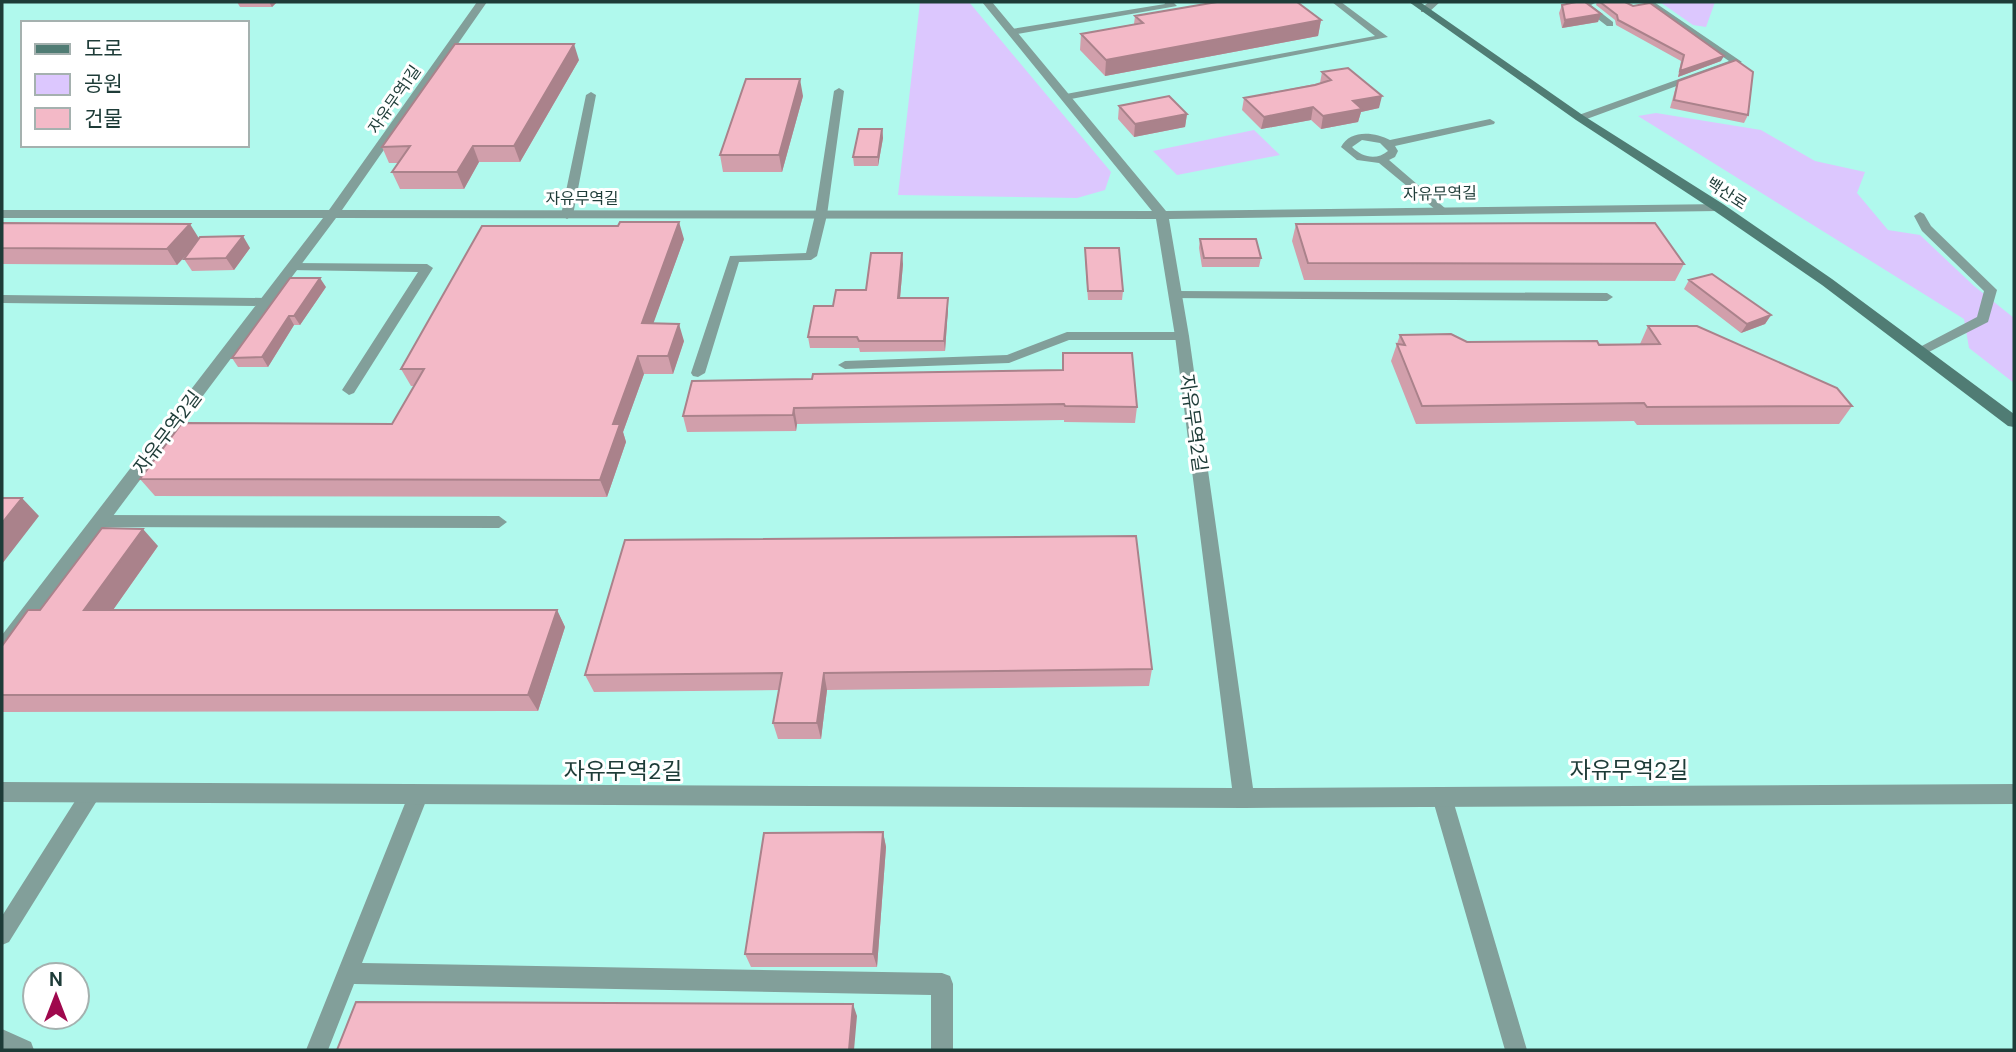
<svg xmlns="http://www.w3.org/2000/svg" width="2016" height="1052" font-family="'DM Sans','Noto Sans KR',sans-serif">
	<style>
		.green { fill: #dcc7fe }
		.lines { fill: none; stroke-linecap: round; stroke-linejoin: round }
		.lane { fill: #829f9a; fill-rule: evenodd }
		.street { fill: #829f9a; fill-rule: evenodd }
		.secondary { fill: #507c74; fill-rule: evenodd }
		.wall { fill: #d19fab }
		.shaded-wall { fill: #aa828b }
		.building { fill: #f3b9c7; stroke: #aa828b; stroke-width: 2 }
		.labels { text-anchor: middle; stroke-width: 6; stroke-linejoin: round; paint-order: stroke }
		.far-street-label { font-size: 16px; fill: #1e3c38; stroke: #fff }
		.street-label { font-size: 19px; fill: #1e3c38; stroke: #fff }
		.near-street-label { font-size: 23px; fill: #1e3c38; stroke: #fff }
	</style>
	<rect width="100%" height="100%" fill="#b0f9ed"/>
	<!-- green -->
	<path class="green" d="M920,2H969L1111,172L1105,190L1077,198L898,195Z
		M1660,2H1718H1715L1706,27L1693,25Z
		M1656,113L1761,130L1815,161L1865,172L1857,193L1888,230L1920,235L1974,286L2014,318V383L1969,348L1964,319L1638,116Z
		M1254,130L1280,155L1177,175L1153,151Z"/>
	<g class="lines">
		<!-- lane -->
		<path class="lane" d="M1164,2H1173L1177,6L1012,35L1007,32L1012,29L1165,4Z
			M1332,2H1341L1388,37L1066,100L1061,97L1066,94L1375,36Z
			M1581,2H1597L1591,5L1613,22V26H1607L1581,6Z
			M839,88L844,91L827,215L817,256L811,260L739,262L705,373L698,377L693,376L691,373L730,256L806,253L815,215L834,91Z
			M591,92L596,95L573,215L567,219L561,215L586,95Z
			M1490,119L1495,122L1494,124L1395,146L1398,151L1395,157L1389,160L1446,209L1448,211L1442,215L1379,163L1357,160L1341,147C1350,129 1375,132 1390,140ZM1362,140L1380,143L1388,151C1376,161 1362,157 1352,147Z
			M1920,212L1924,214L1931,226L1997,290L1988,322L1921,356L1914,352L1916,349L1977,317L1984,291L1922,231L1914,216Z
			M292,263L427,264L433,268L354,393L349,395L342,390L418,272L288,270V264Z
			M1175,291L1607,293L1613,297L1607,301L1170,298L1169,295Z
			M2,295L265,298L271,302L265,306L2,303Z
			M1067,332H1182L1189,336L1182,340H1069L1009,363L845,369L838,365L845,361L1007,355Z
			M99,515L499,516L507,522L499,528L99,527L91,521Z
			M91,784L98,787L101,793L98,799L9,942L2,945V916L84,787Z
			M418,787L425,790L428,796L362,963L942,973L950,976L953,984V1050H931V995L354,984L328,1050H306L408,796L411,790Z
			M1442,788L1449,791L1452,797L1527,1050H1505L1432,797L1435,791Z
			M2,1029L31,1042L34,1050H2Z"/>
		<!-- street -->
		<path class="street" d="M477,2H487L342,210L1152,211L982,2H992L1166,211L1723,204V210L1718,211L1169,219L1189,336L1253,788L2014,784V804L1244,808L2,802V782L1232,788L1175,336L1156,219L336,218L9,655L2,657V635L323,218H2V210H329Z
			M1429,2H1440L1429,12H1421V8Z
			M1643,2H1654L1742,62L1584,120H1576V116L1729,61Z"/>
		<!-- secondary -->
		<path class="secondary" d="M1409,2H1420L1584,116L1723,204L1832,279L2014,414V427L2008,426L1822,285L1713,210L1576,120Z"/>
	</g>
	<!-- wall -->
	<path class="wall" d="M237,2H277L272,7H240Z
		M1597,2H1625L1721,61L1678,77L1681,61L1616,25L1615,20L1596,5Z
		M1562,5L1598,22L1562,28L1559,13Z
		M1135,16L1321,20L1318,36L1105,76L1080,50L1081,34L1134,24Z
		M579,60L520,162H479L464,189H400L392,172L398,163H389L382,147Z
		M1322,72L1379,108L1361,112L1358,122L1321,129L1311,120L1261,129L1242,110L1244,98L1320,83Z
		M1678,81L1748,115L1744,123L1670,108L1675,90Z
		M803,96L782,172H723L720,155Z
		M1119,106L1187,114L1185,127L1134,137L1118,119Z
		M882,129L883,138L878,166H854L853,157Z
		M2,223L199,238L250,248L234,270L192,271L184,259L187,254L177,265L2,264Z
		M1296,224L1684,264L1675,281L1304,280L1292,241Z
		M684,239L653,323L684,341L673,374H644L623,432L626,442L607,497L155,496L140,479L392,424L414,386H411L401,369Z
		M1200,239L1261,258L1259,267H1202L1199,248Z
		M1085,248L1123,291L1122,300H1088L1085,257Z
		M903,264L900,298L948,309L945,351L860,352L859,348H810L808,337L833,306L866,290Z
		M1689,280L1771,315L1765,324L1741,333L1684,289Z
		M326,287L300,325H294L268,367H238L232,358Z
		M1648,326L1852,406L1839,424L1637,425L1634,421L1416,424L1391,361L1400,335L1467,342L1640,344Z
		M1063,353L1137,407L1135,423L1064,422V420L797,424L796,431L687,432L683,416L812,379L1062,370Z
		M158,546L113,610H557L565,627L538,711L2,712V646L40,610Z
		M1152,669L1149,686L827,690L821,739H778L773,723L779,690L594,692L585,675Z
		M883,832L886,847L877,967H751L745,954Z"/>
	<!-- shaded-wall -->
	<path class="shaded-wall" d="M269,2H277L272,7Z
		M1601,14L1598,22L1562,28L1565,20Z
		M1321,20L1318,36L1105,76L1106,60Z
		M574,44L579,60L520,162L514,146Z
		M1724,56L1721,61L1678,77L1680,71Z
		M800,79L803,96L782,172L779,155Z
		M1382,96L1379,108L1361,112L1358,122L1321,129L1323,116L1353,101Z
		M1313,107L1311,120L1261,129L1264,117Z
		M1187,114L1185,127L1134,137L1135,124Z
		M882,129L883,138L878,166V157Z
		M473,146L479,162L464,189L457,172Z
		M679,222L684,239L647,341L642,323Z
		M190,224L200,240L177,265L167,249Z
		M243,236L250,248L234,270L226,258Z
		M902,253L903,264L899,309L898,298Z
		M320,278L326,287L300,325L294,316Z
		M948,298V309L945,351L944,341Z
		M1771,315L1765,324L1741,333L1747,324Z
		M289,316L294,325L268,367L262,357Z
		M679,324L684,341L673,374L668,356Z
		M638,356L644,374L623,432L626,442L607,497L600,480L613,424Z
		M794,408L797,424L796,431L793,415Z
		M22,498L39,516L2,564V523Z
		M143,529L158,546L101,627L84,610Z
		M557,610L565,627L538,711L528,695Z
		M824,673L827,690L821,739L817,723Z
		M883,832L886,847L877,967L873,954Z
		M853,1004L857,1016L854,1050H849Z"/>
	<!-- building -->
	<path class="building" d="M1217,2H1297L1321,20L1106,60L1081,34L1143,23L1135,16Z
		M1576,2H1585L1601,14L1565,20L1562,5Z
		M1600,2H1625L1633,6L1650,3L1724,56L1680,71L1684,55L1618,20L1617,15Z
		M455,44H574L514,146H473L457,172H392L410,146L382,147Z
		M1736,60L1753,72L1748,115L1674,100L1678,81Z
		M1348,68L1382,96L1353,101L1362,109L1323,116L1313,107L1264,117L1244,98L1315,85L1331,80L1322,72Z
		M746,79H800L779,155H720Z
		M1169,96L1187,114L1135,124L1119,106Z
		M859,129H882L878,157H853Z
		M620,222H679L642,323L679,324L668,356H638L613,424H620L600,480L140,479L182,423L392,424L424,369H401L482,226H618Z
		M2,223L190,224L167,249L2,248Z
		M1655,223L1684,264L1308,263L1296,224Z
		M243,236L226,258L184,259L200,237Z
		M1200,239H1256L1261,258H1204Z
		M1085,248H1119L1123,291H1088Z
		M871,253H902L898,298H948L944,341H859L857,337H808L814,306H833L836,290H866Z
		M1712,274L1771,315L1747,324L1689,280Z
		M290,278H320L294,316H289L262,357L232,358Z
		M1648,326H1697L1837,388L1852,406L1647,407L1644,403L1422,406L1397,344L1405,345L1400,335L1451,334L1467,342L1597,341L1599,345L1660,344Z
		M1063,353H1132L1137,407L1065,406L1064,404L794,408L793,415L683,416L692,381L812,379L813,374L1063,370Z
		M2,498H22L2,523Z
		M102,528L143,529L84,610H557L528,695H2V646L28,610H40Z
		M1136,536L1152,669L824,673L817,723H773L782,673L585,675L625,540Z
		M883,832L873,954H745L764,833Z
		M356,1002L853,1004L849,1050H337Z"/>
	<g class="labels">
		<!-- far-street labels -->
		<g class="far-street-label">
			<text transform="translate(394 99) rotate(-55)" y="6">자유무역1길</text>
			<text transform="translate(1440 193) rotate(-1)" y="6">자유무역길</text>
			<text transform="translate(1727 193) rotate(33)" y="6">백산로</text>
			<text x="582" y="204">자유무역길</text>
		</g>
		<!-- street labels -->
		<g class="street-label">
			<text transform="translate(1194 423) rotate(82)" y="7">자유무역2길</text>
			<text transform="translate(167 432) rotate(-53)" y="7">자유무역2길</text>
		</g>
		<!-- near-street labels -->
		<g class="near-street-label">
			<text x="1629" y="778">자유무역2길</text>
			<text x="623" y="779">자유무역2길</text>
		</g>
	</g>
	<!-- border -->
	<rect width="2016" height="1052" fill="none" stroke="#1e3c38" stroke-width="7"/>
	<!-- legend -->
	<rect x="21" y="21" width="228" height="126" fill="#ffffff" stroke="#a5b1af" stroke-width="2"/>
	<rect x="35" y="44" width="35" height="10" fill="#507c74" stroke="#a5b1af" stroke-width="2"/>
	<text x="84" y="56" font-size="21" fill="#1e3c38">도로</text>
	<rect x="35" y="74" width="35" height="21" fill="#dcc7fe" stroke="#a5b1af" stroke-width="2"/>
	<text x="84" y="91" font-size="21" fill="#1e3c38">공원</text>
	<rect x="35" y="108" width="35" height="21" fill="#f3b9c7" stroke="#a5b1af" stroke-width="2"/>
	<text x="84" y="126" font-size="21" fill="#1e3c38">건물</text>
	<!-- north arrow -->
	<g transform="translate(56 996)"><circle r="33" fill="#ffffff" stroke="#a5b1af" stroke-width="2"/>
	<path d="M0-5L12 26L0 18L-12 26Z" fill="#9f084d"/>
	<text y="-10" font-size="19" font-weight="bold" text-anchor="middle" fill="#1e3c38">N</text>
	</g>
</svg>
